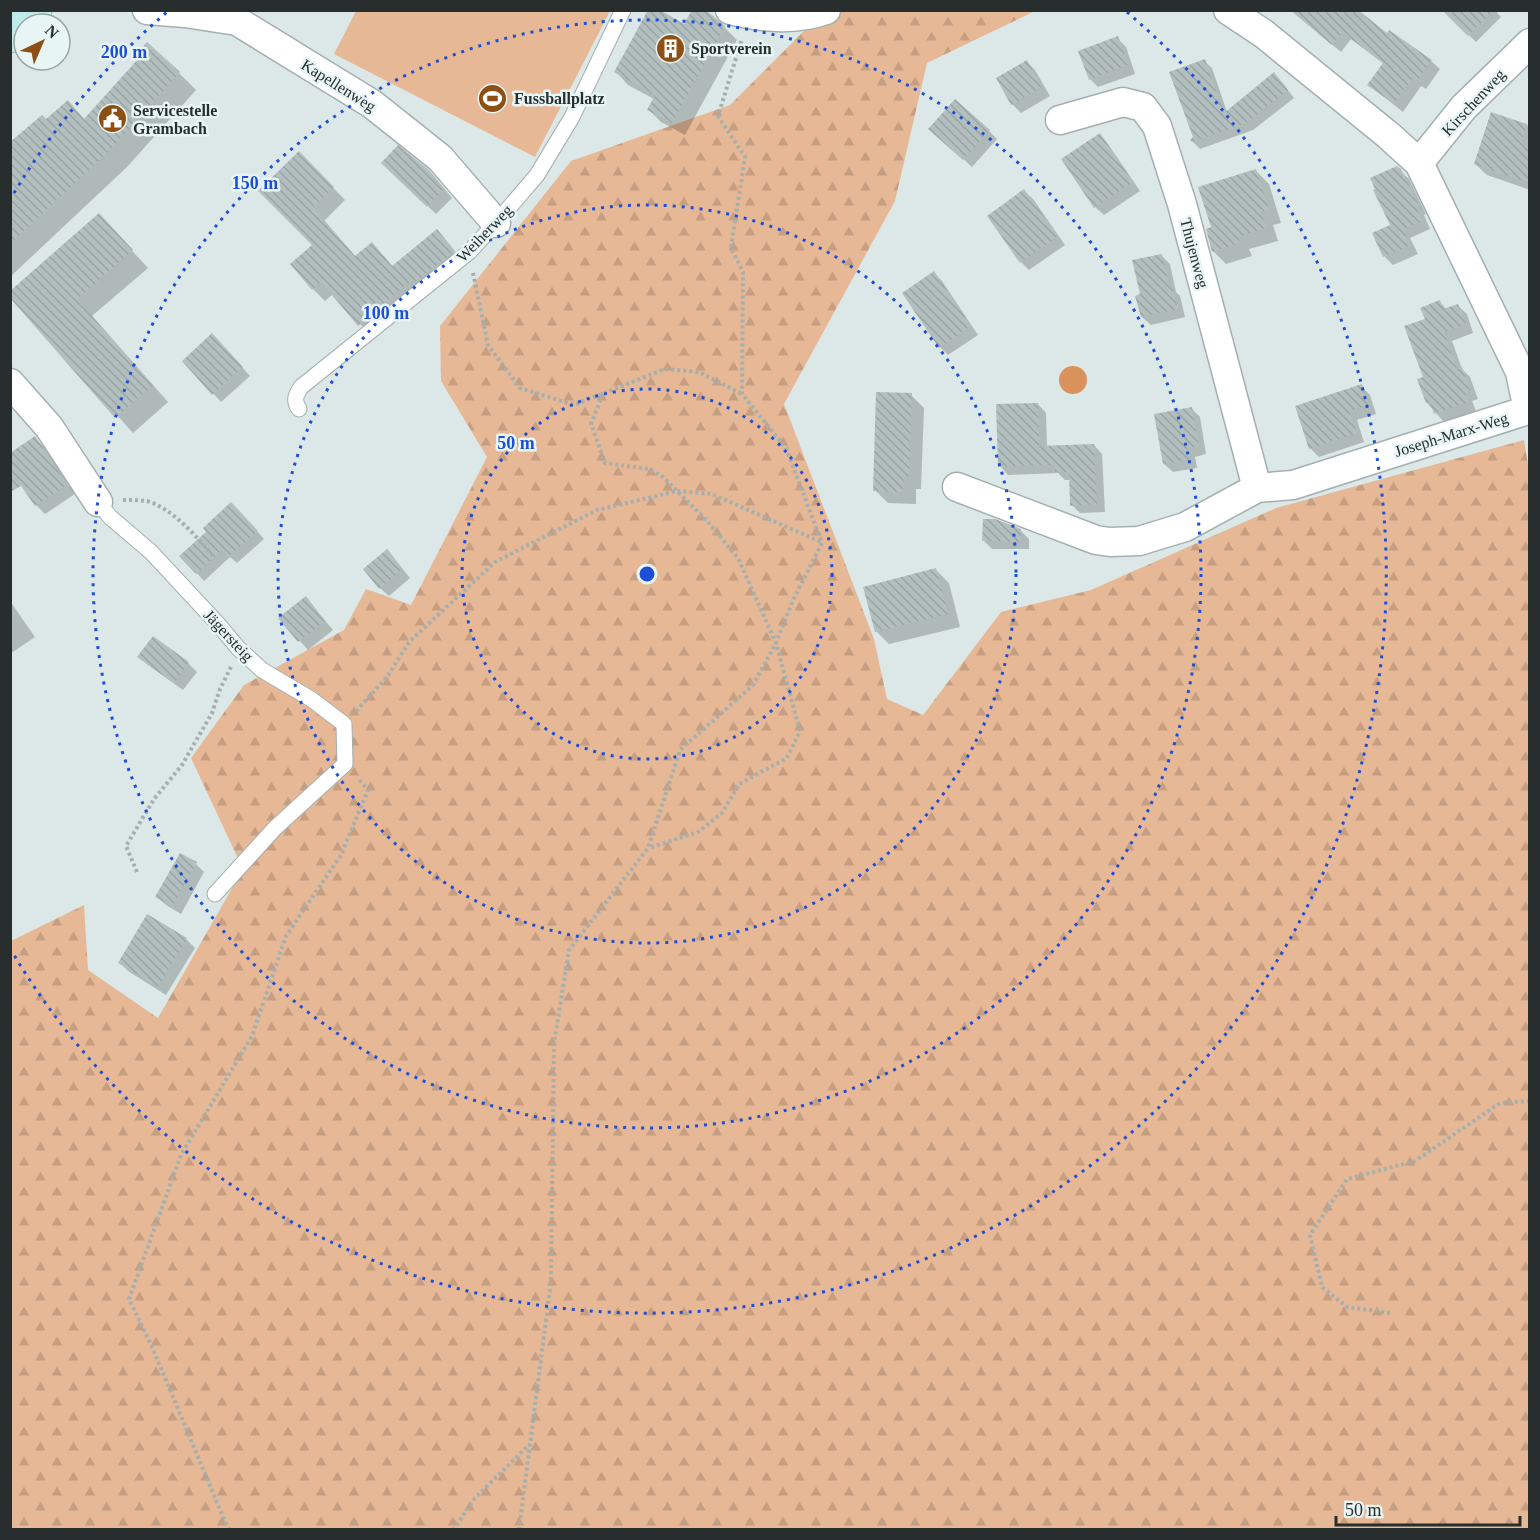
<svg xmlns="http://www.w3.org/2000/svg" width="1540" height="1540" font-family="'Times New Roman',serif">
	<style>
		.forest { fill: url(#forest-firs) }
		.pitch { fill: #e7b896 }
		.water { fill: #d9925c }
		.shadow { fill: #0003 }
		.building { fill: url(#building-back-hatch) }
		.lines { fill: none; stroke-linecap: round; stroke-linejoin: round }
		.lane-casing { stroke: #a4b0b0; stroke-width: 17 }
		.street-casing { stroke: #a4b0b0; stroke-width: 31 }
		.secondary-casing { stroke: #a4b0b0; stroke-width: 35 }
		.path { stroke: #a5afae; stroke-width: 4; stroke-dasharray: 3 3; stroke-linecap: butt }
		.lane { stroke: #fff; stroke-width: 15 }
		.street { stroke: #fff; stroke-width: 28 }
		.secondary { stroke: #bfeaea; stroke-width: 33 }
		.ring { fill: none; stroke: #1d4ed8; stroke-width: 3; stroke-dasharray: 3 6 }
		.labels { text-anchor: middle; stroke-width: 5; stroke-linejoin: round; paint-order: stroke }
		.poi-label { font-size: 16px; font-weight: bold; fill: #282d2d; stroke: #e8f5f5; text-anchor: start }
		.street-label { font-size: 16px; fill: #282d2d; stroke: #e8f5f5 }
		.centre { fill: #1d4ed8; stroke: #e8f5f5; stroke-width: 3 }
		.ring-label { font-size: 18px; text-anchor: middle; font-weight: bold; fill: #1d4ed8; stroke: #e8f5f5; stroke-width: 5; stroke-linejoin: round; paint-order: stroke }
	</style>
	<defs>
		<pattern id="forest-firs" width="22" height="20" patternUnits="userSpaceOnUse" patternTransform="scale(1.5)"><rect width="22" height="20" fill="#e7b896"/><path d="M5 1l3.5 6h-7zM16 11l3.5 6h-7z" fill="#c69e82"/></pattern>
		<pattern id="building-back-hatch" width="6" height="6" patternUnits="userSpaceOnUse" patternTransform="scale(1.5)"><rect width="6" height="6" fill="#b3bfbf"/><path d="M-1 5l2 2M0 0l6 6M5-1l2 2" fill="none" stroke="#9aa4a4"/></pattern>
	</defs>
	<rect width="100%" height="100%" fill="#dbe8e7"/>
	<!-- forest -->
	<path class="forest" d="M824,11H1035L927,63L895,201L784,404L874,639L887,699L923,715L1001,612L1091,590L1276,508L1524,440L1530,477L1529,1529L11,1530V941L84,905L88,970L158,1018L243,869L191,758L244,685L344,630L366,589L411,605L487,457L441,381L440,326L571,161L730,105Z"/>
	<!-- pitch -->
	<path class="pitch" d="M356,11V10L610,11L535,157L334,54Z"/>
	<!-- water -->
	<path class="water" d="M1059 380a14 14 0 1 1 28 0a14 14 0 1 1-28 0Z"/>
	<!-- shadow -->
	<path class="shadow" d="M1443,10H1499L1497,13L1501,17L1476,42Z
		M714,17L737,40L685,135L661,122L648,109L654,99L628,85L616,72L685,26Z
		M1305,22L1387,35L1390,32L1431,61L1440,69L1426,89L1421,86L1403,112L1369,85L1384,64L1351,39L1341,52Z
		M1117,38L1126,47L1135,74L1098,87L1090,79Z
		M1204,61L1212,68L1227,112L1281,81L1294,98L1253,130L1200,149L1193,142Z
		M1027,62L1035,70L1050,96L1021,113L1012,104Z
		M179,73L196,90L127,167L10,277V195L46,121L68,102L85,120Z
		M1492,114L1530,126V190L1487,175L1475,164Z
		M989,131L997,139L972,167L939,137Z
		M1100,135L1108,144L1140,191L1104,215L1095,207Z
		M299,153L345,200L324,221L356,257L384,256L393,267L437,231L466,264L372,337L333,294L325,301L313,289L314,245Z
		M383,163L437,180L452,198L436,214Z
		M1397,168L1409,179L1426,214L1424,215L1430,229L1410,238L1418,254L1393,265L1385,257L1374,234L1392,225Z
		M1256,171L1269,184L1281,223L1273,225L1278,241L1249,249L1252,256L1226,264L1213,251V228Z
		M1024,191L1033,199L1065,245L1029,270L1021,262Z
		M99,215L148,268L92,316L168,402L133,433L10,296Z
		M1161,255L1170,264L1176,292L1180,296L1185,317L1151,325L1142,317L1141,295Z
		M934,273L942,281L978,335L948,355L940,347Z
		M1440,302L1447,310L1458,306L1467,314L1473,333L1452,341L1462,369L1470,377L1478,399L1472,401L1476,411L1444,422L1427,403L1425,378L1427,319Z
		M220,343L250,376L221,402L184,361Z
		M1361,386L1370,395L1376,414L1357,420L1364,442L1319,457L1310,448Z
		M911,395L924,408L921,489H916V504L888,503L875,490Z
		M1038,404L1046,413L1047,447L1094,445L1102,454L1105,512L1080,513L1072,505L1071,480H1065L1058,473L1008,475L1000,466Z
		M1192,409L1200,417L1206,454L1195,457L1197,468L1173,472L1164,464Z
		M35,438L44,447L75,494L45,514L36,505L10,467Z
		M239,511L264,539L237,563L230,557L204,581L181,556Z
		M1020,530L1029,539V549H992L984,541Z
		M395,560L410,578L389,596L380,588Z
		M936,570L949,583L960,627L889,644L876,631Z
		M306,598L333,630L308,650L280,618Z
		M10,601L35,637L10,654Z
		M153,638L188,663L197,672L183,690L148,665L139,657Z
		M196,864L204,872L181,914L166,905L157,897Z
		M186,939L195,948L166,995L128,971L120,963Z"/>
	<!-- building -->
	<path class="building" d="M648,10H660L684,24L692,10H706L725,26L672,123L647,110L655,95L614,72Z
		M1290,10H1358L1387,33L1389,30L1432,60L1417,82L1412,79L1394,104L1367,85L1383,63L1342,32L1332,45Z
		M1442,10H1494L1468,36Z
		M1118,36L1128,65L1089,80L1078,51Z
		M147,42L180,72L110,150L10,244V142L42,115L46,119L68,100L84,119L138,59L135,56Z
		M1205,59L1224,113L1274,72L1288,90L1246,123L1192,142L1190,140L1193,137L1169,72Z
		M1027,60L1042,87L1011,105L996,78Z
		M955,99L990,130L963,160L928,129Z
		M1491,112L1527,124L1521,144L1530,148V183L1474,164Z
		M1100,133L1133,182L1094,208L1061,159Z
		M398,145L429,170L444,188L427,207L381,163Z
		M299,151L334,187L313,207L355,256L372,242L392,266L437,229L455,251L414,283L411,280L358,326L321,282L312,290L290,264L312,245L258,191Z
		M1397,166L1401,169L1419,206L1416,207L1422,221L1403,229L1410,245L1383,257L1372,233L1390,225L1373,190L1375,189L1370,178Z
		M1256,169L1269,210L1261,212L1266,228L1238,237L1240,243L1212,252L1206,229L1211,227L1198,187Z
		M1024,189L1058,236L1020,263L987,216Z
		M99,213L133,250L77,299L153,385L115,418L10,298V291Z
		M1162,254L1169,287L1172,286L1178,309L1141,317L1135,296L1140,294L1132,260Z
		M934,271L971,326L939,348L902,293Z
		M1440,300L1443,309L1458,304L1466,324L1444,332L1457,369L1462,367L1470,390L1465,393L1468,402L1434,414L1430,402L1426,403L1417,379L1423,377L1404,326L1425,319L1420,308Z
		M212,333L243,367L212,395L182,361Z
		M1362,384L1368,405L1349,411L1357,433L1309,449L1295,406Z
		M876,392L912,393L909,477L904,476L903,492L873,491Z
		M1038,403L1039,446L1094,444L1097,504L1070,506L1069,472H1055V465L998,467L996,404Z
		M1192,407L1199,446L1187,448L1189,460L1163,464L1154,414Z
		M35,436L67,485L35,506L21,486L10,492V453Z
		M231,502L258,531L228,557L222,550L196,574L179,556L206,532L203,528Z
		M983,519H995L1021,529V542L982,541Z
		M387,549L403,569L379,589L363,569Z
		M936,568L948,614L875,632L863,587Z
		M306,596L325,621L298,642L278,618Z
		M153,636L189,662L174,683L137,657Z
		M180,853L197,862L172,906L155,897Z
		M147,914L187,938L158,987L118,963Z"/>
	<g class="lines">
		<defs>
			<path id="lane" d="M299,409C293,400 296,395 301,387L469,252L496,223L537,175L572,117L623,10
				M98,502L110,517L151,552L218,624L238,648L262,670L311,699L344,724L345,764L275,828L215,894"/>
			<path id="street" d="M147,10L185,13L237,21L372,104L440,158L496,223
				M730,10C761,18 795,21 826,10
				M1060,120L1123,102L1143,107L1157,126L1182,204L1257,488
				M1419,163L1464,107L1530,43
				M10,383L49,427L98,502
				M957,487L1096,540L1110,542L1139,541L1185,527L1257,488L1293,485L1528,410L1520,372L1419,163L1388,135L1264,34L1228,10"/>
			<path id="secondary" d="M10,36L35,10"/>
		</defs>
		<!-- lane casing -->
		<use href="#lane" class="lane-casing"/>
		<!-- street casing -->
		<use href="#street" class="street-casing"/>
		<!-- secondary casing -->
		<use href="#secondary" class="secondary-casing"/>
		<!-- path -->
		<path class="path" d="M473,273L488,345L520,388L574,405L665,369L699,372L742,394
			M603,394L591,424L605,463L649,469L663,477L709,523L738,558L776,643L800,731L787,758L739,784L722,813L698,832L649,848
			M123,500C131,500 139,500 147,501C172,508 197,537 213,556
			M356,711L387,677L409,642L495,562L597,510L677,491L712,494L821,542
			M137,872L126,846L154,799L182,765L212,713L220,689L231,667
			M1390,1313L1347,1307L1322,1287L1310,1235L1347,1179L1415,1161L1500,1103L1530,1101
			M230,1530L225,1522L153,1349L129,1299L181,1155L252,1036L286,936L341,855L368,790L358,778
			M453,1530L475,1498L530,1444
			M519,1530L551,1281L554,1044L569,950L648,848L680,750L753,685L776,643L793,600L822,543L786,448L742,394L743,272L731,248L745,157L718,116L742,39"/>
		<!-- lane -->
		<use href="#lane" class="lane"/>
		<!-- street -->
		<use href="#street" class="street"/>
		<!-- secondary -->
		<use href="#secondary" class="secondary"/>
	</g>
	<!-- distance rings -->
	<g class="ring">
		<circle cx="647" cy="574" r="185"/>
		<circle cx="647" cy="574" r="369"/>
		<circle cx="647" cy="574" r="554"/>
		<path d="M14 193A739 739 0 0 1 167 12M1127 12A739 739 0 1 1 14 955"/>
	</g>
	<!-- icons -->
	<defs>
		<symbol id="building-disc" viewBox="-11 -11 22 22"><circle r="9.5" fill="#8e4f15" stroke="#e8f5f5"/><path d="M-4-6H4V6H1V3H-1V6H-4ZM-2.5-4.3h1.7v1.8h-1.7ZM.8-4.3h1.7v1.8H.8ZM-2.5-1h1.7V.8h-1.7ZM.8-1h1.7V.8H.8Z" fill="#fff"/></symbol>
		<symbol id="stadium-disc" viewBox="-11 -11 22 22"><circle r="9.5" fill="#8e4f15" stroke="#e8f5f5"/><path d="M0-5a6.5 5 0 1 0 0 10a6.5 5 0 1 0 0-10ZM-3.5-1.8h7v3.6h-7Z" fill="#fff"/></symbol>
		<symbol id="civic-disc" viewBox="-11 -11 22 22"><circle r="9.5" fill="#8e4f15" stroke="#e8f5f5"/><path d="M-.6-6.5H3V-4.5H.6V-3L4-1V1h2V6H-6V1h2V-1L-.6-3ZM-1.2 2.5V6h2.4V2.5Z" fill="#fff"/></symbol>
	</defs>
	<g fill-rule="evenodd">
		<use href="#building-disc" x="654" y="32" width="33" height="33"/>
		<use href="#stadium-disc" x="476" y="82" width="33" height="33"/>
		<use href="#civic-disc" x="96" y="102" width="33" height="33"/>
	</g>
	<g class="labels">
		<!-- poi labels -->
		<g class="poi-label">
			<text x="691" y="54">Sportverein</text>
			<text x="514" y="104">Fussballplatz</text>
			<text x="133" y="116">Servicestelle<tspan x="133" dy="18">Grambach</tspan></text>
		</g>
		<!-- street labels -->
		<g class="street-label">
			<text transform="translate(339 85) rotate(32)" y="6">Kapellenweg</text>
			<text transform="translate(1473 102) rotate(-47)" y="6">Kirschenweg</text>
			<text transform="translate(484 233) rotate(-46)" y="6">Weiherweg</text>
			<text transform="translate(1195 253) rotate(75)" y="6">Thujenweg</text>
			<text transform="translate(1451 434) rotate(-17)" y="6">Joseph-Marx-Weg</text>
			<text transform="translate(229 635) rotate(47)" y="6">Jägersteig</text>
		</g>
	</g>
	<circle cx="647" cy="574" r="9" class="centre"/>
	<g class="ring-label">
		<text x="124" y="58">200 m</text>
		<text x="255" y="189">150 m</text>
		<text x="386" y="319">100 m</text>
		<text x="516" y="449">50 m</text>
	</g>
	<!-- border -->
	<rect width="1540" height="1540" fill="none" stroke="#282d2d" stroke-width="24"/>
	<!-- north arrow -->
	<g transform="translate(42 42) rotate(44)"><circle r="28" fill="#e8f5f5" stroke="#9ba5a5" stroke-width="1.5"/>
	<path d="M0-4.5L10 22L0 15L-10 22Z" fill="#8e4f15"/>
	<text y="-9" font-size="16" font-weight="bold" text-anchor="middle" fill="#282d2d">N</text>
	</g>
	<!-- scale -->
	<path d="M1336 1516v9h184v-9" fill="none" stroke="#282d2d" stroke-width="3"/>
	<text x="1345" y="1516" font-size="18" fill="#282d2d" stroke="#e8f5f5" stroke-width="4.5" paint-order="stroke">50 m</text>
</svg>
